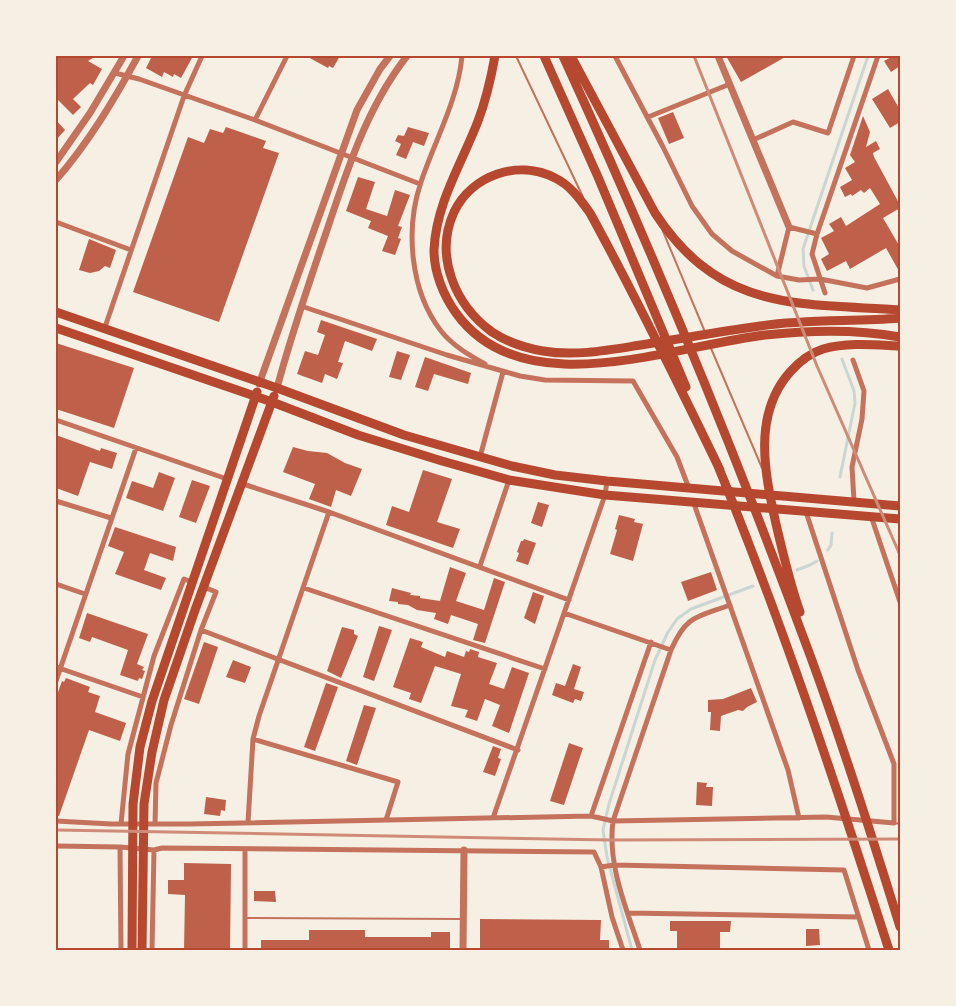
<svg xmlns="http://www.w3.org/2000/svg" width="956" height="1006" font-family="'Roboto Condensed',sans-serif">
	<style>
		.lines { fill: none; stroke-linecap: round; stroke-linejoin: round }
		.stream { stroke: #c9d6d2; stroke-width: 3 }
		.building { fill: #bf614a }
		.service { stroke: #c5725c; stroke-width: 2 }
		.minor { stroke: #c5725c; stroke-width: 5 }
		.tertiary { stroke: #c5725c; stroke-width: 7 }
		.trunk { stroke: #b5482f; stroke-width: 9 }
		.motorway { stroke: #b5482f; stroke-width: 9 }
		.rail { stroke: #cf8b77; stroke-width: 3 }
		.neatline { fill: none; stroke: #b5482f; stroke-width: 2 }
	</style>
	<rect width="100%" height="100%" fill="#f6efe4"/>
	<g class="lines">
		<!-- stream -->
		<path class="stream" d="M813,290L804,266L803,249L868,56
			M840,477L855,403L854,391L842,359
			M828,550L831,545L832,533
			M797,570L810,565L817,561
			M632,950L607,857L603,830L609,804L655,660L668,632L677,619L691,609L753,586"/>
	</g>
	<!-- building -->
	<path class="building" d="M56,56H96L88,61L102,69L93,85L90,83L73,99L81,107L73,115L56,98Z
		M152,56H193L181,78L174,74L173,77L164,72L162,77L146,68Z
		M306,56H340L333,68L329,66L328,68Z
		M726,56H787L741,82Z
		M893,56H900V66L891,72L884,61Z
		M888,89L900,110V122L890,128L872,99Z
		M673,112L684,138L669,144L658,118Z
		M863,116L870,132L866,147L876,141L880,149L873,153L874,157L900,205V208L883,218L900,247V273L886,248L850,269L846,261L827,271L821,259L829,254L821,238L834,231L829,224L841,217L846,226L880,204L870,188L864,193L861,190L852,196L851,194L845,197L840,187L852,180L845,168L855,162L850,155Z
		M56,120L65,130L56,140Z
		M226,127L266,141L263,148L279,153L219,322L133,292L188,137L204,143L210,129L223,133Z
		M408,127L429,133L424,146L413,142L406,159L396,155L401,144L395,141L398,135L404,136Z
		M358,177L375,182L366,209L387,216L395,190L410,195L398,226L402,227L398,238L401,239L395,255L382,251L388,236L368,228L371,221L346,211Z
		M89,239L116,250L110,268L105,266L99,271L90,273L79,270Z
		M321,320L377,339L372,351L345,341L338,362L343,363L337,379L325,374L322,383L297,374L305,351L318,355L325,335L317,332Z
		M56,343L134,368L114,428L56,409Z
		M397,351L410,355L401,380L389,377Z
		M425,357L471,373L468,384L434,374L428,391L415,387Z
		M56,435L100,451L101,448L117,453L112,469L90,462L78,496L56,488Z
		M293,447L308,451L327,453L345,463L362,469L351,496L336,490L331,507L309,499L315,484L283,472Z
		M423,470L452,479L437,522L460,529L453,548L386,525L392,506L409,512Z
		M159,472L175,478L163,511L126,498L132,481L153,488Z
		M192,480L210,486L196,523L179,517Z
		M538,502L549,505L542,527L531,523Z
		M619,515L635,519L634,522L643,524L633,561L610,554L617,530L615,529Z
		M115,527L176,547L173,561L150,553L144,570L166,578L161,590L115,574L124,552L108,546Z
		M524,539L536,543L528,565L516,561L519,553L517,552L521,541H523Z
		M450,567L466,573L456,601L484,610L494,578L505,582L485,643L473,640L478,624L451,615L448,624L434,619L436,613L417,610L408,605L398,604V602L389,601L392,588L411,593L410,595L420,596V598L440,601Z
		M711,572L717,590L688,601L681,582Z
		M533,592L544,596L535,624L524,618Z
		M87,613L148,634L137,664L144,667L142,670L145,671L142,679L139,678L138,681L120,675L128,650L92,637L90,642L79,638Z
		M379,626L392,630L374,681L363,677Z
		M342,627L354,630V634L358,636L341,678L327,671Z
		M410,638L423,642L421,647L445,657L447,651L464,657L466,651L469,652L470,649L479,652L478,657L497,663L489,684L504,689L512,667L529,673L509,733L492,726L500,705L485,699L477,721L465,717L468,710L451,706L461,674L435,666L421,703L409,699L411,693L393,687Z
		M204,642L218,647L199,704L184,699Z
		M233,660L251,667L245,683L226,677Z
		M573,664L581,667L574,689L584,692L581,701L575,699L573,703L552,695L556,683L565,686Z
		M66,678L90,687L88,692L100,696L95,712L126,723L120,741L89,730L59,816H56V698L62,681L64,682Z
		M326,683L338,687L315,751L304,747Z
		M751,688L757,702L747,707L743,711L738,710L721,716L720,731L710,730L711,712H708V700L723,699Z
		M364,705L376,708L357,765L346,761Z
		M569,743L583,748L564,805L550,801Z
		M493,746L501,749L498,758L501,759L495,776L483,772Z
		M697,782L707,783L706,787H713L712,806L696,805Z
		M206,797L226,800L225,811L221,810L220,816L204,814Z
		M184,863L231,864L230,951H184L185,895L168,894V880H184Z
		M254,891H275L276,902L254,901Z
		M480,919L601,920L600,940H609V951H480Z
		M670,921H731L730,932H720V949L677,948V931H670Z
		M806,929H819L820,945L806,946Z
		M309,930H365V937H431V932H450V951H261V940H309Z"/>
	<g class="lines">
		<!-- service -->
		<path class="service" d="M516,56L583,197
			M662,229L705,332
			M710,346L762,468
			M894,823L900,824
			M245,918L461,919"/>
		<!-- minor -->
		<path class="minor" d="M462,56C458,100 435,140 421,182C405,229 410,291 441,331C453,346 469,355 485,364
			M615,56L663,147L692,206L712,234L732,251L777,276L799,280L820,279L867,288L900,279
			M115,73L139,79L255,120L420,184
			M648,117L730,84
			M255,120L287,56
			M753,140L793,122L828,133L854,56
			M56,222L131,250
			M777,276L789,227L817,234
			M825,293L812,254L817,234L878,56
			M301,306L447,355L520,376L545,380L633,381L677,457L688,486
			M104,330L184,96L202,56
			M853,360L864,391L862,419L852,467L854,501
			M56,420L227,479
			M480,457L503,372
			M243,484L329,512L569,600
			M56,501L111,518
			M693,501L788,770L799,818
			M871,516L900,602
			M480,566L509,480
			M56,584L85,594
			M304,588L545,669
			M564,613L671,650
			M201,630L518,750
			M56,667L143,697
			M56,681L136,448
			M253,739L398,782L386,820
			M591,816L651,642
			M493,818L605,495L607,481
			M56,821L111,824H189L591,816L613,821L826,817L894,823V764L858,670L806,512
			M248,822L253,739L259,716L329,512
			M121,824L128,754L154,656L184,579L192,582
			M155,824L156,783L171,725L201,630L216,592L204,587
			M56,846L120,847L154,850L162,848L594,852L601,867L612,917L623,950
			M120,847L121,950
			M245,850V950
			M601,867L614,865L844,870L869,950
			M628,913L858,917
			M152,950L154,850
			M640,950C627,910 607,865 613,821L671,650C686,615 697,617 730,605"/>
		<!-- tertiary -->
		<path class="tertiary" d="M718,56L789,227
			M56,162L90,113L124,56
			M56,180C89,142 114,100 138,56
			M259,384L357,110L380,69L390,56
			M277,388C291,335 309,283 327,230C347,170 367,107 407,56
			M463,950L464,850"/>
		<!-- trunk -->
		<path class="trunk" d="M56,312L277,388L404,435L512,466L555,475L607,481L900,506
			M56,328L272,402L358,435L442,461L509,480L605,495L900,519
			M132,950L133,804L140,747L152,701L257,392
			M142,950L144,804L152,752L164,700L195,610L274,396"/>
		<!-- motorway -->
		<path class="motorway" d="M495,56C491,78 486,100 478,121C462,163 436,203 434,250C434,272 443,295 456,313C523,406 672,346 765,335C810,330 856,329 900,337
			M544,56L598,177L686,387
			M563,56C653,252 735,452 810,655C843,745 872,836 900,927
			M571,56L655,213C720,312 796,303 900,310
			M718,466C783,625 837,788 889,950
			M720,470C678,383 636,297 590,213C580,199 570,185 555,178C518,159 472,175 454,212C434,256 455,305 492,332C507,342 526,348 543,351C577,357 614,349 647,344C685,338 722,331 760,326C806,319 854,322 900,318
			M800,612C790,584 783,554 776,524C765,474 752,415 790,372C799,362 810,353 823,349C848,342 876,345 900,346"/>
		<!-- rail -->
		<path class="rail" d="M694,56L817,366L900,555
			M56,830L610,840L900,839"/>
	</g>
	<!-- border -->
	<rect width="956" height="1006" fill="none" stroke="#f6efe4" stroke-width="114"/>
	<rect x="57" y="57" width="842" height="892" class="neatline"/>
</svg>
